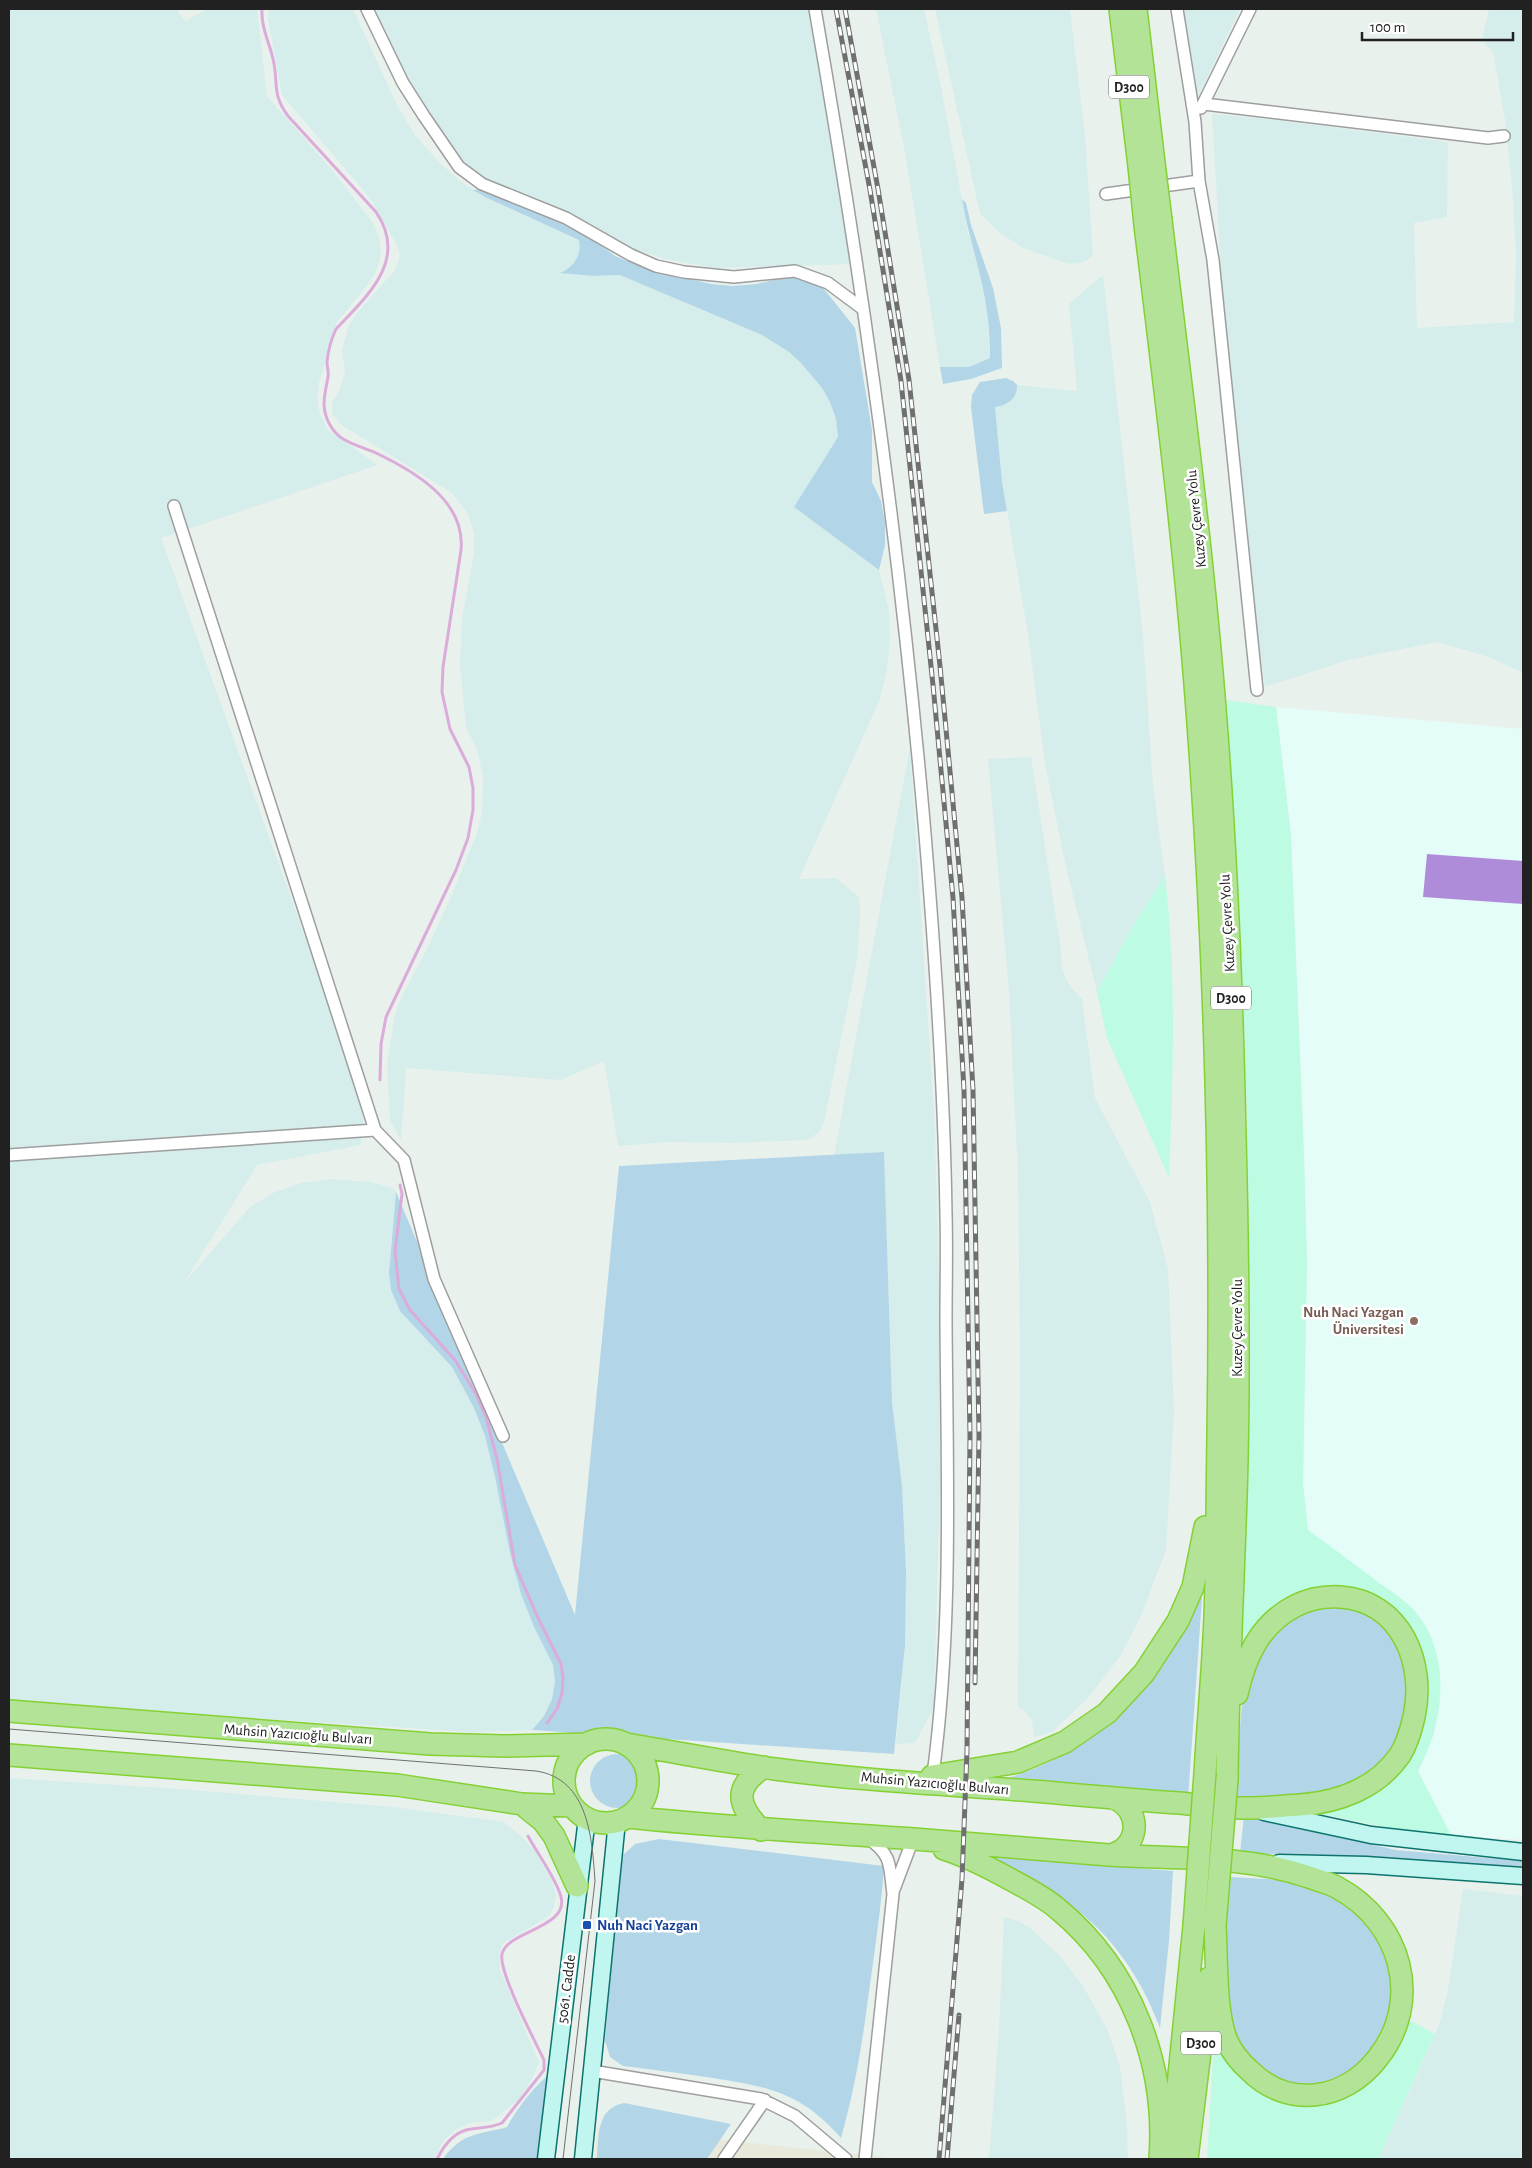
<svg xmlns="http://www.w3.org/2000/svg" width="1532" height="2168" font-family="'Alegreya Sans',sans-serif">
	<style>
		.industrial { fill: #e9e9db }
		.education { fill: #e5fdf9 }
		.farmland { fill: #d5eeeb }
		.grass { fill: #b2d6e7 }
		.sand { fill: #bdfbe3 }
		.pitch { fill: #ae8cda }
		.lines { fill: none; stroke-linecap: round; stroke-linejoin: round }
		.stream { stroke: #dbacd9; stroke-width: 3 }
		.street-casing { stroke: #9e9e9e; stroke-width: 14 }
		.secondary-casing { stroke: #0c746d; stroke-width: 19 }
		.highway-casing { stroke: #85d133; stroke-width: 24 }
		.street { stroke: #fff; stroke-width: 11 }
		.secondary { stroke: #c1f6f0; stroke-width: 16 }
		.highway { stroke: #b2e396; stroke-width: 21 }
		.tram { stroke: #6f6f6f; stroke-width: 1 }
		.rail-casing { stroke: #6f6f6f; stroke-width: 5 }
		.rail { stroke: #fff; stroke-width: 3; stroke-dasharray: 9; stroke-linecap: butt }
		.highway-bridge-casing { stroke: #85d133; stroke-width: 24; stroke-linecap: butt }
		.highway-bridge { stroke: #b2e396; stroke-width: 21 }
		.education-dot { fill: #8d6e63; stroke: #fff; stroke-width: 2 }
		.transit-dot { fill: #1a4fb4; stroke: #fff; stroke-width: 2 }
		.labels { text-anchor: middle; stroke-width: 5; stroke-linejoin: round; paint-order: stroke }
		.shield { fill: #fff; stroke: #646464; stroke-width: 1 }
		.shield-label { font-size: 14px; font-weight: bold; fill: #212121 }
		.street-label { font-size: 15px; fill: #212121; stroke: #fff }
		.education-label { font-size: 15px; font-weight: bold; fill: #785e54; stroke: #fff; text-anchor: end }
		.transit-label { font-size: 15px; font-weight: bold; fill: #164399; stroke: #fff; text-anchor: start }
	</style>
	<rect width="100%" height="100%" fill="#e9f1ed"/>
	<!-- industrial -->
	<path class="industrial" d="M598,2127L885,2157V2159H595Z"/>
	<!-- education -->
	<path class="education" d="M1276,707L1523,729V1840L1451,1835L1417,1771L1434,1735L1440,1699L1437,1658L1429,1633L1410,1606L1308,1530L1303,1484L1307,1262L1304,1155L1291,835Z"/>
	<!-- farmland -->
	<path class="farmland" d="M9,9H178L180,15L186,21L207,9H257L267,96L333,171L373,223L379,238L381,254L377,270L368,284L337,322L319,383L317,398L320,414L328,430L378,465L161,538L365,1103L361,1145L257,1165L184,1283L250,1207L275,1192L301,1183L329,1179L370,1182L391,1187L396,1192L389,1273L391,1290L400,1311L452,1367L474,1408L485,1436L495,1477L510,1553L521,1594L534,1627L553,1665L555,1682L552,1699L544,1716L532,1730L471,1732L9,1703Z
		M269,9H353L398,107L415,135L436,159L460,181L487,198L579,240L580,250L577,260L569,268L561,273L593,276L620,275L762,335L789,352L801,363L822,388L830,402L836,419L838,437L795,507L879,570L889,611L890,640L887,669L880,699L799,879L836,878L859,897L860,913L857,960L824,1122L819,1132L808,1140L734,1143L667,1142L618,1146L604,1061L561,1080L406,1068L401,1140L390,1120L387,1064L395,1014L401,998L426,951L449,901L476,836L482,813L483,776L477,750L466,727L460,665L462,619L474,552V533L468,514L452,493L340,424L332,413L333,400L338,394L345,373L342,351L348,327L357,313L395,270L400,255L398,247L369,197L282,95L268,18Z
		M372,9H808L854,264L715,268L665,259L632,249L490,185L461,163L400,71Z
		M876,9H924L941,87L968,232L978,268L987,310L990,358L969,367H940L905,153Z
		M935,9H1070L1085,136L1093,255L1085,262L1069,264L1023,248L1000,233L980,214Z
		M1184,9H1240L1198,96Z
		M1489,9H1523V673L1489,657L1437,642L1348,660L1265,687L1244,533L1224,322L1212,114L1274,120L1448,142L1447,217L1414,223L1417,328L1514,322L1516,254L1512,186L1505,119L1493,53L1482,40Z
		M1103,275L1143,635L1153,787L1165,876L1134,924L1097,992L1066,867L1045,764L1028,634L1002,482L995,406H1000L1017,389V385L1077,391L1069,304Z
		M910,747L935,1129L939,1285L940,1479L934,1707L915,1743L896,1744L902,1681L906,1571L902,1486L892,1402L884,1152L834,1155Z
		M1031,757L1061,950L1062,968L1069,985L1082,999L1095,1098L1150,1202L1168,1269L1174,1410L1166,1550L1142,1614L1121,1655L1088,1698L1052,1732L1034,1737L1032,1720L1024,1710L1018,1707L1020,1352L1018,1176L1009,991L988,759Z
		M9,1778L181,1789L394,1807L504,1822L523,1838L538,1856L552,1882L556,1895L554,1907L549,1916L502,1944L499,1956L500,1970L539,2063L530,2083L518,2100L492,2121L469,2123L455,2130L443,2141L434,2159H9Z
		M1463,1889L1523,1896V2159H1378L1429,2049L1441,2019L1448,1989Z
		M1004,1917L1018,1921L1030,1928L1060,1956L1083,1986L1108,2031L1120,2067L1127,2124L1128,2159H989L999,2030Z"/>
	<!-- grass -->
	<path class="grass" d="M483,189L587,235L615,256L648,269L711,284L733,286L757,284L794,275L818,284L824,289L855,328L872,430V482L881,501L885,522V545L879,570L794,507L838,437L836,419L830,402L822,388L801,363L789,352L762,335L620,275L593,276L560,273C574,267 582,255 579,240L487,198L473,190Z
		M962,199L966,203L971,225L993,288L1001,328L1002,368L971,379L943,384L940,367H969L990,358C990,335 988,312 983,289C977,259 967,230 962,199Z
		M1006,378L1013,381L1017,385C1017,399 1008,405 995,407L1002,482L1007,511L984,514L971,407L972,395L980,382Z
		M884,1152L892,1402L902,1486L906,1571L905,1645L894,1754L532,1730L544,1716L552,1699L555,1682L553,1665L534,1627L521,1594L510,1553L495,1477L485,1436L474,1408L452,1367L400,1311L391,1290L389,1273L396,1192L575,1615L619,1166Z
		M1197,1597L1202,1598L1188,1799L993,1782C1068,1764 1136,1714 1175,1646C1183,1630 1190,1613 1197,1597Z
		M1338,1608L1358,1610L1383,1622L1408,1666L1405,1727L1384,1762L1332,1796L1234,1798L1243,1693L1257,1652L1289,1620L1315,1610Z
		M590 1781a27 27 0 1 1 54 0a27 27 0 1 1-54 0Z
		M1244,1816L1396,1850L1523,1861V1868L1406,1860L1240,1853Z
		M659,1839L884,1866C881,1911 874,1955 868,1999C862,2046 854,2092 841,2138C800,2091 765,2086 706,2077C678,2073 650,2069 623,2066L610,2057L605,2041L619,1859L635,1844Z
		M980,1856L1173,1871L1169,1941L1160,2028C1140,1974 1107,1928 1059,1897C1034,1881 1006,1870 980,1856Z
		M1228,1877L1284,1880L1327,1894L1353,1907L1388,1950L1394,2016L1354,2078L1295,2090L1240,2056L1223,1984Z
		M553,2071L550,2159H443C462,2132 479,2135 507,2127C518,2107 535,2085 553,2071Z
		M624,2103L731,2124L707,2159H597C599,2137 596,2108 624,2103Z"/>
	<!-- sand -->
	<path class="sand" d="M1227,700L1276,707L1291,835L1304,1155L1307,1262L1303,1484L1308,1530C1332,1547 1355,1565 1378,1582C1389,1590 1402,1598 1412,1608C1453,1652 1445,1722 1418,1771L1451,1835L1394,1829L1312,1812L1378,1788L1425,1665L1416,1638L1400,1615L1348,1588L1239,1646C1248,1472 1251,1297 1247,1123C1244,982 1235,841 1227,700Z
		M1165,876C1177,977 1173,1077 1169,1178L1107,1038L1097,992L1134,924Z
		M1408,2019L1435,2034L1378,2159H1207L1215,2021L1225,2052L1324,2100Z"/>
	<!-- pitch -->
	<path class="pitch" d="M1427,854L1523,861V904L1423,897Z"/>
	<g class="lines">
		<!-- stream -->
		<path class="stream" d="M262,9C261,28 269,41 273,59C279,83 271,93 288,116L376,212C409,260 367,296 336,329C331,340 328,350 327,362C327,367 329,372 328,377C325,394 320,408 330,425C339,442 357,445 374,452C412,470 466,500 461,550L443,667L442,692L450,729L469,767L473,788V810L468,838L456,870L386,1017L381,1044L380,1080
			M400,1185L402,1194L395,1251L399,1289L410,1310L455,1360L476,1394L486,1417L497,1459L515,1565L538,1618L561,1664L563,1677L562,1693L557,1709L547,1723
			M437,2159C444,2145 455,2131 471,2129C482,2127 491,2128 502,2123L544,2070V2060C535,2041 498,1971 502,1954C507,1931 569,1928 561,1897C557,1880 537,1853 528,1836"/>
		<defs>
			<path id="street" d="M367,9L403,83L424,116L459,167L482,184L566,218L631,255L656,266L684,272L734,277L795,271L828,283L863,309
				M815,9C862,278 900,549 924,822C935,952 944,1083 946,1214C947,1250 946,1285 946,1321C947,1472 953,1625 933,1775
				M1177,9L1195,122L1199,181L1213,260L1257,690
				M1204,104L1488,138L1504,136
				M1201,108L1250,9
				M1106,194L1199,181
				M174,506L375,1130
				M9,1155L375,1130L404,1160L434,1279L503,1436
				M893,1892L913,1839
				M592,2071L761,2099L795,2116L846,2159
				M724,2159L765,2100
				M865,2159L893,1894C889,1866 893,1856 869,1839"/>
			<path id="secondary" d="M1264,1812L1371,1835L1523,1852
				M1279,1863L1366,1865L1523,1876
				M546,2159L587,1818
				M583,2159L617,1821"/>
			<path id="highway" d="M1120,9L1139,166
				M1136,9L1154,163
				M1161,220C1180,379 1201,537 1214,696C1226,842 1232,989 1235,1135C1238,1255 1240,1376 1236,1496C1233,1590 1228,1684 1227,1779
				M1145,225C1164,382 1184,539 1196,697C1215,944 1222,1190 1218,1438C1217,1497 1217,1557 1215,1617C1213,1669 1208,1721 1205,1773
				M9,1711L430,1744L505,1746L587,1744
				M564 1781a42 42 0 1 1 84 0a42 42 0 1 1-84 0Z
				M626,1744C675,1752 725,1762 775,1769C864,1781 956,1785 1046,1792C1090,1796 1134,1800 1179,1803C1201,1805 1225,1809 1248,1808C1265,1808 1283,1806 1300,1805C1339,1802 1377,1788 1400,1755C1407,1744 1411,1730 1414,1717C1426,1663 1401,1601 1340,1597C1324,1596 1309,1599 1295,1606C1260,1624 1245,1657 1237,1694
				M9,1755L397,1785L522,1804L572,1806
				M932,1776L1018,1762L1065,1742L1107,1713L1144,1673L1178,1621L1193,1587L1205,1527
				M522,1804L543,1821L554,1836L577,1886
				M627,1817C722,1827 818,1832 914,1839C979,1844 1044,1850 1109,1855C1176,1859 1245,1855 1309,1877C1319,1881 1330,1883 1338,1888C1401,1922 1424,2001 1377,2059C1344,2101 1288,2109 1249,2070C1240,2062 1232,2052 1227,2041C1215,2013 1217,1958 1215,1926
				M761,1830C737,1805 733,1787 764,1767
				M944,1849C966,1856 986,1866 1006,1877C1024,1887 1043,1896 1058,1909C1132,1970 1167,2065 1160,2159
				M1111,1855C1141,1847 1142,1808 1113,1798
				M1171,2155L1194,1926
				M1187,2159L1209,1978"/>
		</defs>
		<!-- street casing -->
		<use href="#street" class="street-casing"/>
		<!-- secondary casing -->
		<use href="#secondary" class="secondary-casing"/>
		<!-- highway casing -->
		<use href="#highway" class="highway-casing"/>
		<!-- street -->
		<use href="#street" class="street"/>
		<!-- secondary -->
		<use href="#secondary" class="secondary"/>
		<!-- highway -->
		<use href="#highway" class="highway"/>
		<!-- tram -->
		<path class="tram" d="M9,1729L536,1771C589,1779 592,1839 595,1881L563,2159"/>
		<defs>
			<path id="rail" d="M836,9L870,190L901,381L933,685L953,898L964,1090L970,1435L967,1751L962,1879L939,2159
				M845,9L878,189L909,380L940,666L962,898L973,1090L979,1435L975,1683
				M947,2159L959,2015"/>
		</defs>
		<!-- rail casing -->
		<use href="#rail" class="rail-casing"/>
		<!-- rail -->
		<use href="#rail" class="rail"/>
		<defs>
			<path id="highway-bridge" d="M1154,163L1161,220
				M1139,166L1145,225
				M1194,1926L1205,1773
				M1215,1926L1227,1779"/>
		</defs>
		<!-- highway-bridge casing -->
		<use href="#highway-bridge" class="highway-bridge-casing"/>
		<!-- highway-bridge -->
		<use href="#highway-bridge" class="highway-bridge"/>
	</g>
	<!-- markers -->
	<circle class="education-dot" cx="1414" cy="1321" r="5"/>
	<rect class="transit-dot" x="582" y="1920" width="10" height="10" rx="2.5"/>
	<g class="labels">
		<!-- shield labels -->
		<g class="shield">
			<rect x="1109" y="75.5" width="40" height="23" rx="4"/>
			<rect x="1211" y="986.5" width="40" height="23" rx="4"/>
			<rect x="1181" y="2031.5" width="40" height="23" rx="4"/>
		</g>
		<g class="shield-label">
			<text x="1129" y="92">D300</text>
			<text x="1231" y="1003">D300</text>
			<text x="1201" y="2048">D300</text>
		</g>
		<!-- street labels -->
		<g class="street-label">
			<text transform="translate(1196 519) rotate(-96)" y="5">Kuzey Çevre Yolu</text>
			<text transform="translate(1227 923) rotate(-93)" y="5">Kuzey Çevre Yolu</text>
			<text transform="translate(1237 1328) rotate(-90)" y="5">Kuzey Çevre Yolu</text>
			<text transform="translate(298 1734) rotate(4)" y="5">Muhsin Yazıcıoğlu Bulvarı</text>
			<text transform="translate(935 1783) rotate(5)" y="5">Muhsin Yazıcıoğlu Bulvarı</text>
			<text transform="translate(566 1989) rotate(-83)" y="5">5061. Cadde</text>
		</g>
		<!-- education labels -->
		<g class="education-label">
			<text x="1404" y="1317">Nuh Naci Yazgan<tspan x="1404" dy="17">Üniversitesi</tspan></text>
		</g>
		<!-- transit labels -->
		<g class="transit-label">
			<text x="597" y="1930">Nuh Naci Yazgan</text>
		</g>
	</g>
	<!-- border -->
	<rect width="1532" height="2168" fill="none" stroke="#212121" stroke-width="20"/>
	<!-- scale -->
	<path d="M1362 32v8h151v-8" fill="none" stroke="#212121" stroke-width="2.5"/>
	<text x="1370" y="32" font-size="15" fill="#212121" stroke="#ffffff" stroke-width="4" paint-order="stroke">100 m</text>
</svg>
